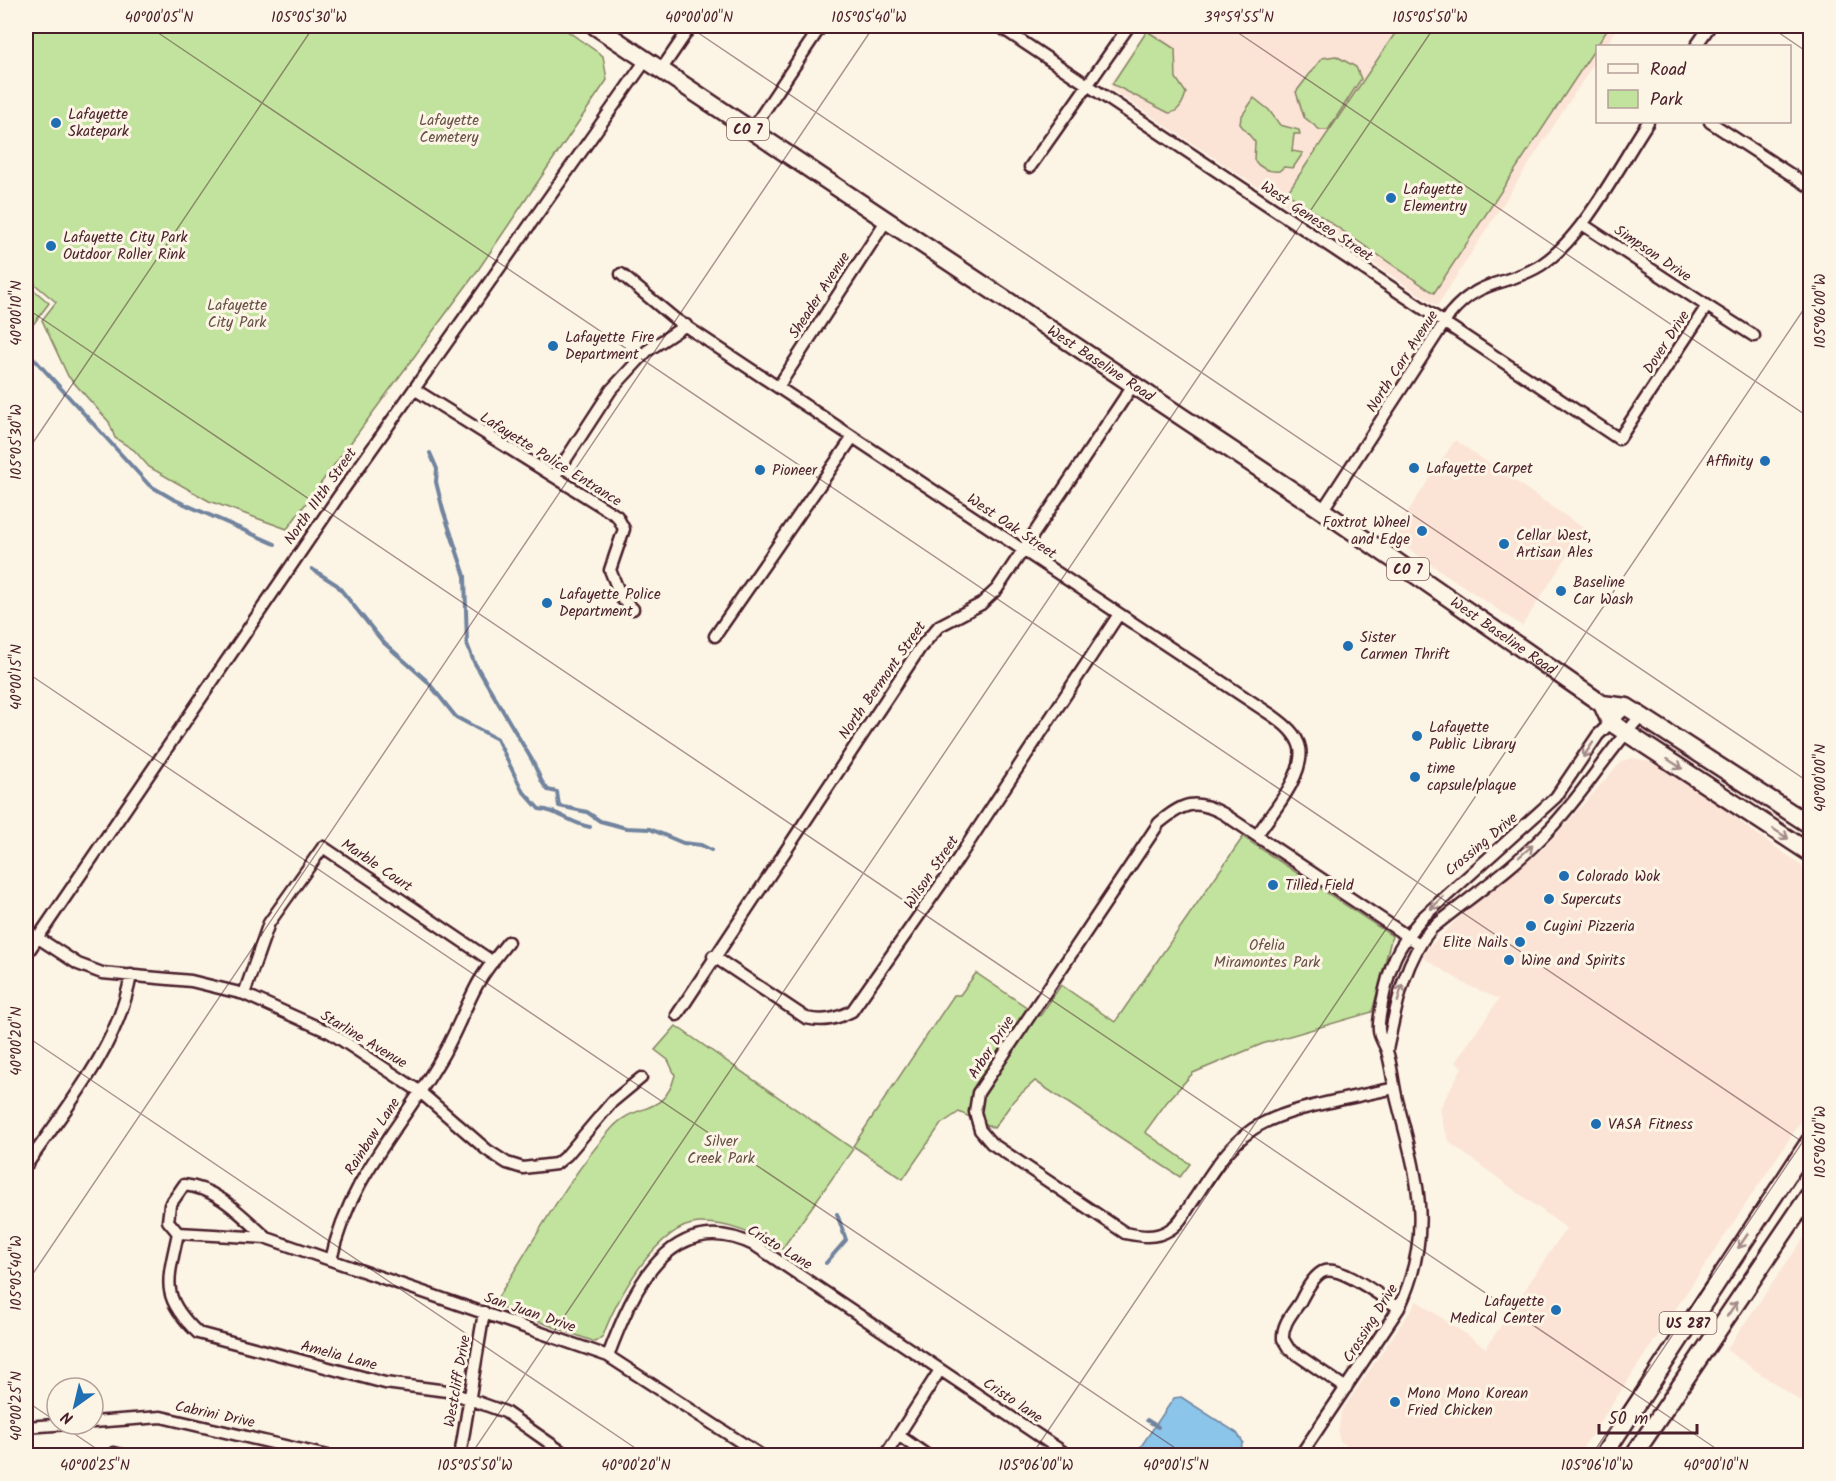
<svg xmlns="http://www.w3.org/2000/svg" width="1836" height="1481" font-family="Kalam,sans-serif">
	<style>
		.built { fill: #fbe4d6 }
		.green { fill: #c1e39d; stroke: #868164; stroke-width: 1.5 }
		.water { fill: #8bc5ea; stroke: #71839e; stroke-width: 1.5 }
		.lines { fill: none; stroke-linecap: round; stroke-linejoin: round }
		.stream { stroke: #71839e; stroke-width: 4 }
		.minor-casing { stroke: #4a1f2b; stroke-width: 15 }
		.primary-casing { stroke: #4a1f2b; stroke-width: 21 }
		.minor { stroke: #fcf5e5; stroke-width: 10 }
		.primary { stroke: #fcf5e5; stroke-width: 16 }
		.oneway { stroke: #a38a88 }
		.ticks { fill: none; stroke: #4a1f2b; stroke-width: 1.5; stroke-opacity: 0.45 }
		.poi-dot { fill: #1f6fb2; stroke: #fcf5e5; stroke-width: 2 }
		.labels { text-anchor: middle; stroke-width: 6; stroke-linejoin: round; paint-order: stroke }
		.shield { fill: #fcf5e5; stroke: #7f5f63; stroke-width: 1.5 }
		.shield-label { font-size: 14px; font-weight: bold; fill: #4a1f2b }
		.poi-label { font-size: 15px; fill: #4a1f2b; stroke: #fcf5e5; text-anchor: start }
		.park-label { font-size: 15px; fill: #685048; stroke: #fcf5e5 }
		.street-label { font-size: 15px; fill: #4a1f2b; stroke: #fcf5e5 }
		.neatline { fill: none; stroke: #4a1f2b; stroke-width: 2 }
		.ticks-label { font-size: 15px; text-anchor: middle; fill: #4a1f2b }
	</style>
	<rect width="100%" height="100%" fill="#fcf5e5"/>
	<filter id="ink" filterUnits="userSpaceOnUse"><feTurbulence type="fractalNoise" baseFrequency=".0167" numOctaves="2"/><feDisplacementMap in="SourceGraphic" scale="12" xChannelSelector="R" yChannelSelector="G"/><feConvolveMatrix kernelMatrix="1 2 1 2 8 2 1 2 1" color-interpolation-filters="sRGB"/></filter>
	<g filter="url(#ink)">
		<!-- built -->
		<path class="built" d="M1149,26H1619L1606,46H1598L1597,59L1437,306L1112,90L1110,84Z
			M1455,440L1585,529L1522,626L1391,537Z
			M1633,758L1649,761L1704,792L1747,827L1810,871V1108L1578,1455H1361L1340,1441L1338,1434L1341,1412L1417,1301L1486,1348L1566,1228L1450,1143L1443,1125L1440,1108L1462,1067L1455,1062L1499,999L1467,985L1420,956L1468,909L1544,848L1622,761Z
			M1810,1229V1408L1726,1350Z"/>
		<!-- green -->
		<path class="green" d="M28,26H560L603,56L607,80L478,270L287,529L209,501L149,467L134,450L115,438L109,422L68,376L42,320L56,302L26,277V29Z
			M1400,26H1610L1434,293L1287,193Z
			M1147,31L1175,49L1176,78L1186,93C1183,103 1179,112 1169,113L1112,84Z
			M1336,56L1356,67L1361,79L1328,130H1320L1304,117L1296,92L1322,58Z
			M1254,98L1269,110L1280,125L1299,130L1300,134H1294L1292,151L1303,153L1293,168L1284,167L1279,171C1269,172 1260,168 1254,160L1255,142L1240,124L1241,117Z
			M26,283L49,303L26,334Z
			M1243,837L1392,936L1372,1012L1262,1044L1193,1073L1166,1103L1145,1132L1190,1164L1180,1177L1035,1081L1014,1100L994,1128L959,1112L941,1124L903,1179L853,1146L954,995H960L976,973L1040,1016L1061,985L1115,1022Z
			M676,1026L853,1149L782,1249C755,1235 730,1222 699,1223C657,1225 615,1301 603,1336L595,1342L493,1305C529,1249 568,1177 612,1128C636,1101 664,1118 675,1075L668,1060L655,1050Z"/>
		<!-- water -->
		<path class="water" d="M1181,1397L1237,1433L1243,1442L1238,1453L1256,1455H1135L1174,1398Z"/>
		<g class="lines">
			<!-- stream -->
			<path class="stream" d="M26,350L149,485L173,499L275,544
				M430,453L437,469L436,482L443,510L465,576L467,644L474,662L532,760L542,782L548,790L557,792L559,806L587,812L600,821L626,828L650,829L683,843L701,845L711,850
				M312,569L337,585L383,642L427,681L456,717L497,739L522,790L539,809C558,810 571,824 590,827
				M826,1263L846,1240L837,1214
				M1147,1420L1158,1427"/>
			<defs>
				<path id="minor" d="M999,26L1619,439L1707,306L1754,336
					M1696,46L1710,26
					M661,70L691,26
					M1710,122L1810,187
					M751,131L821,26
					M1030,167L1129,26
					M1582,224L1707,306
					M621,274L675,319L1273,716C1284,724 1297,734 1300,748C1305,775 1271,814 1257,835
					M778,387L886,221
					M414,389L617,516L624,529L610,570L622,599L633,609
					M555,476L611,390L647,351L686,325
					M1322,511L1450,314C1481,277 1506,287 1541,265C1583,238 1620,164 1648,122
					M715,636L853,437
					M26,930L78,964L102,973L191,981L244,994L331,1033L419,1091L487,1150L507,1163L523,1168L556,1164L567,1155L612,1102L641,1078
					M26,955L338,497L646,60
					M713,956L806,1018C824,1022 836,1019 852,1011L946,877L1119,614
					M244,994L269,923L323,847L493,962
					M677,1015L920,648L939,626L981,604L997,589L1133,385
					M1387,1050C1396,1008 1403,963 1431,929C1470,897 1514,868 1548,831C1583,795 1607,752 1641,716
					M1394,1088C1354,1098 1286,1107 1253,1129C1227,1147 1212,1172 1195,1198C1187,1209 1181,1223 1169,1230C1155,1239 1140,1236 1125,1233L991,1143L980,1130L975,1112L978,1093L1159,823C1183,803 1195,798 1224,814L1419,944
					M26,1166C66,1107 118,1048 131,975
					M178,1233C168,1281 159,1296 198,1333L385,1383L447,1391L505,1412L568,1456
					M267,1238C243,1217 218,1188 184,1185L170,1205L168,1221L178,1233L267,1238L608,1356L762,1456
					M331,1260C349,1176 404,1125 444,1053C456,1032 465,1008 476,987C484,971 497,956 508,942
					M608,1356C633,1289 671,1204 756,1246L1069,1456
					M1346,1388L1289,1349L1283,1339C1282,1324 1292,1314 1300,1302C1305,1292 1312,1278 1322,1272C1339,1263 1383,1298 1399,1308
					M93,1422L161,1417L328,1456
					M26,1427L68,1424
					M898,1435L928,1456
					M109,1456L114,1453L126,1456
					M460,1456L484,1312
					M885,1456L940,1370
					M1300,1456L1399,1308C1435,1231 1417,1178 1397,1100C1393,1084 1392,1067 1387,1051C1385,1044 1379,1037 1379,1030C1378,1022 1381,1011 1382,1003C1390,964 1396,948 1422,918L1556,797L1598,735L1627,707"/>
				<g id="primary">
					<path id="s1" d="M595,26L1335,519L1602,704L1627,707L1810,825"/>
					<path d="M1602,704L1610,722L1810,853"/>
					<path d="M1603,1456L1810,1141"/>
					<path d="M1633,1456L1810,1194"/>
				</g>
			</defs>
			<!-- minor casing -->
			<use href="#minor" class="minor-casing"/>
			<!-- primary casing -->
			<use href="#primary" class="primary-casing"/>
			<!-- minor -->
			<use href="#minor" class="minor"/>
			<!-- primary -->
			<use href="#primary" class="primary"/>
		</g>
		<!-- one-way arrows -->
		<defs><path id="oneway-shaft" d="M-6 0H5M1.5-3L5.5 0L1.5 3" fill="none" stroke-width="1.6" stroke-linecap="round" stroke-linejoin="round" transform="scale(1.5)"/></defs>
		<g class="oneway">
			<use href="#oneway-shaft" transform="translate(1588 750) rotate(124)"/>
			<use href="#oneway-shaft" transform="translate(1675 764) rotate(33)"/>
			<use href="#oneway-shaft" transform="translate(1781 834) rotate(33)"/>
			<use href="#oneway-shaft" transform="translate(1526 851) rotate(-41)"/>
			<use href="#oneway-shaft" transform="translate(1437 903) rotate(136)"/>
			<use href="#oneway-shaft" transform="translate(1400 993) rotate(-76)"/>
			<use href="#oneway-shaft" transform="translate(1743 1241) rotate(124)"/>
			<use href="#oneway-shaft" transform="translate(1732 1309) rotate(-56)"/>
		</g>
	</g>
	<!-- ticks -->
	<path class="ticks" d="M148,26L1810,1147M688,26L1810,783M1228,26L1810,418M1769,26L1810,54M26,308L1727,1456M26,453L314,26M26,672L1187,1456M26,1036L647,1456M26,1284L874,26M26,1401L57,1422M60,1424L107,1456M470,1456L1435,26M1031,1456L1810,300M1591,1456L1810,1131"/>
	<!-- markers -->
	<g class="poi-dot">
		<circle cx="56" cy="123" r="6"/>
		<circle cx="1391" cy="198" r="6"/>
		<circle cx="51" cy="246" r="6"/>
		<circle cx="553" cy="346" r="6"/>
		<circle cx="1765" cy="461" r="6"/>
		<circle cx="1414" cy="468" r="6"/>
		<circle cx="760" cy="470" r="6"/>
		<circle cx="1422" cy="531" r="6"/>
		<circle cx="1504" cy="544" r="6"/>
		<circle cx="1561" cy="591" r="6"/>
		<circle cx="547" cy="603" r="6"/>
		<circle cx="1348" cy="646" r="6"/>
		<circle cx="1417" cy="736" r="6"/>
		<circle cx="1415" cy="777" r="6"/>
		<circle cx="1564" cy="876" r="6"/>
		<circle cx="1273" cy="885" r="6"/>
		<circle cx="1549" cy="899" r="6"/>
		<circle cx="1531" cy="926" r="6"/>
		<circle cx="1520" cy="942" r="6"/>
		<circle cx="1509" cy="960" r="6"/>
		<circle cx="1596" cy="1124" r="6"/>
		<circle cx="1556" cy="1310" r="6"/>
		<circle cx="1395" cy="1402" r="6"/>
	</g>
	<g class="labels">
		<!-- shield labels -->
		<g class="shield">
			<rect x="727" y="118" width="42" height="22" rx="4.5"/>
			<rect x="1387" y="558" width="42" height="22" rx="4.5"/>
			<rect x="1659.5" y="1312" width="57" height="22" rx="4.5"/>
		</g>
		<g class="shield-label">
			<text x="748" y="134">CO 7</text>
			<text x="1408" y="574">CO 7</text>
			<text x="1688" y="1328">US 287</text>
		</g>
		<!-- poi labels -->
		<g class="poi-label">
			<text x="68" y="119">Lafayette<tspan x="68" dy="17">Skatepark</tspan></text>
			<text x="1403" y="194">Lafayette<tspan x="1403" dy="17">Elementry</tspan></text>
			<text x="63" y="242">Lafayette City Park<tspan x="63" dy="17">Outdoor Roller Rink</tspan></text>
			<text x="565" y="342">Lafayette Fire<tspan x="565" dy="17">Department</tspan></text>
			<text x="1753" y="466" text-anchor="end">Affinity</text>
			<text x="1426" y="473">Lafayette Carpet</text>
			<text x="772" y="475">Pioneer</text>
			<text x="1410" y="527" text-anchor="end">Foxtrot Wheel<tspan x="1410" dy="17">and Edge</tspan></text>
			<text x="1516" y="540">Cellar West,<tspan x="1516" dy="17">Artisan Ales</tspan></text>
			<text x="1573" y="587">Baseline<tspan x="1573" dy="17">Car Wash</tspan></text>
			<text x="559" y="599">Lafayette Police<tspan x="559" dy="17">Department</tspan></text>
			<text x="1360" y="642">Sister<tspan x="1360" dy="17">Carmen Thrift</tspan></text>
			<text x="1429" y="732">Lafayette<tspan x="1429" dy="17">Public Library</tspan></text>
			<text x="1427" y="773">time<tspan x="1427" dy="17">capsule/plaque</tspan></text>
			<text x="1576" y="881">Colorado Wok</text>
			<text x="1285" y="890">Tilled Field</text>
			<text x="1561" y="904">Supercuts</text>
			<text x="1543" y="931">Cugini Pizzeria</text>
			<text x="1508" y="947" text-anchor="end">Elite Nails</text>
			<text x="1521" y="965">Wine and Spirits</text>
			<text x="1608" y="1129">VASA Fitness</text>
			<text x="1544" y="1306" text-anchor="end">Lafayette<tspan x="1544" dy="17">Medical Center</tspan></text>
			<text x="1407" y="1398">Mono Mono Korean<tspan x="1407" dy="17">Fried Chicken</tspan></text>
		</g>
		<!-- park labels -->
		<g class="park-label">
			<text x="449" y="125">Lafayette<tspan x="449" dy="17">Cemetery</tspan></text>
			<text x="237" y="310">Lafayette<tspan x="237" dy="17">City Park</tspan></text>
			<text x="1267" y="950">Ofelia<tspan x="1267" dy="17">Miramontes Park</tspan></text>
			<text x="721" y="1146">Silver<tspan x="721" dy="17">Creek Park</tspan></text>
		</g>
		<!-- street labels -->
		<g class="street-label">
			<text transform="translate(1317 221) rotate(34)" y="5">West Geneseo Street</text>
			<text transform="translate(1653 253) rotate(34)" y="5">Simpson Drive</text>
			<text transform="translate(819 295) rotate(-57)" y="5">Sheader Avenue</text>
			<text transform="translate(1666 342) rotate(-57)" y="5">Dover Drive</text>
			<text transform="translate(1402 361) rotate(-57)" y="5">North Carr Avenue</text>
			<text dy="5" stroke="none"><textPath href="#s1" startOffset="608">West Baseline Road</textPath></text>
			<text transform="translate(551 459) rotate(32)" y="5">Lafayette Police Entrance</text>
			<text transform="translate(320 496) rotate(-55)" y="5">North 111th Street</text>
			<text transform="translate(1012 526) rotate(34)" y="5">West Oak Street</text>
			<text dy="5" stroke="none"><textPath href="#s1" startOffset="1094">West Baseline Road</textPath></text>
			<text transform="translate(882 680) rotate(-55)" y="5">North Bermont Street</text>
			<text transform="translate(1481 844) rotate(-40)" y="5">Crossing Drive</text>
			<text transform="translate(377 865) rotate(34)" y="5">Marble Court</text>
			<text transform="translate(931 872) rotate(-56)" y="5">Wilson Street</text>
			<text transform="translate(364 1039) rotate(31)" y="5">Starline Avenue</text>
			<text transform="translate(991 1047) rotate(-57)" y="5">Arbor Drive</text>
			<text transform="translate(372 1136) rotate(-57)" y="5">Rainbow Lane</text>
			<text transform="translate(780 1247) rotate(31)" y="5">Cristo Lane</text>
			<text transform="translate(530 1312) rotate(19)" y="5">San Juan Drive</text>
			<text transform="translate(1370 1323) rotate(-58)" y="5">Crossing Drive</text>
			<text transform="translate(339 1355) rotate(15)" y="5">Amelia Lane</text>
			<text transform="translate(457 1381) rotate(-80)" y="5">Westcliff Drive</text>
			<text transform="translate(1013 1400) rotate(34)" y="5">Cristo lane</text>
			<text transform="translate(215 1414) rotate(12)" y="5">Cabrini Drive</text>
		</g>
	</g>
	<!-- margin -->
	<rect width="1836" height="1481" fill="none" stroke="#fcf5e5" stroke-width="66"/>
	<!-- legend -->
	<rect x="1596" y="45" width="195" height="78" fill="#fcf5e5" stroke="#b59f9b" stroke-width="1.5"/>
	<rect x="1608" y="64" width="30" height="9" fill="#fcf5e5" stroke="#b59f9b" stroke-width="1.5"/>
	<text x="1650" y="75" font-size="18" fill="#4a1f2b">Road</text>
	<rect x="1608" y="90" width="30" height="18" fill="#c1e39d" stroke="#b59f9b" stroke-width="1.5"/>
	<text x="1650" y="105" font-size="18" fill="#4a1f2b">Park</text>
	<!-- north arrow -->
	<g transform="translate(75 1406) rotate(214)"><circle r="28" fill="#fcf5e5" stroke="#b59f9b" stroke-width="1.5"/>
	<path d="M0-4.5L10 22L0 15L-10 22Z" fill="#1f6fb2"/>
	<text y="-9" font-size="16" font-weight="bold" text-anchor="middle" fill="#4a1f2b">N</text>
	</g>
	<!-- scale -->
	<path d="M1599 1424v9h98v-9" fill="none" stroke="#4a1f2b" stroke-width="3"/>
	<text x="1608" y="1424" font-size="18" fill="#4a1f2b" stroke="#fcf5e5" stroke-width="4.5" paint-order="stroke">50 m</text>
	<rect x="33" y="33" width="1770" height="1415" class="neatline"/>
	<g class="ticks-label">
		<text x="159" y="22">40°00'05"N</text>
		<text x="309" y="22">105°05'30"W</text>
		<text x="699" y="22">40°00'00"N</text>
		<text x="869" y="22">105°05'40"W</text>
		<text x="1239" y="22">39°59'55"N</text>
		<text x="1430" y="22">105°05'50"W</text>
		<text transform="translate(1820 311) rotate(-90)" y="5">105°06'00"W</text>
		<text transform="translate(16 313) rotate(-90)" y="5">40°00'10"N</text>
		<text transform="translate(16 442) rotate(-90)" y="5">105°05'30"W</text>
		<text transform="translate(16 677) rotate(-90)" y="5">40°00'15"N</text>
		<text transform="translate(1820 778) rotate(-90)" y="5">40°00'00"N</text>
		<text transform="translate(16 1041) rotate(-90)" y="5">40°00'20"N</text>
		<text transform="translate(1820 1142) rotate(-90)" y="5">105°06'10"W</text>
		<text transform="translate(16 1273) rotate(-90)" y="5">105°05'40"W</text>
		<text transform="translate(16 1406) rotate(-90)" y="5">40°00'25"N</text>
		<text x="95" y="1470">40°00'25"N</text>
		<text x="475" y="1470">105°05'50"W</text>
		<text x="636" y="1470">40°00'20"N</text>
		<text x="1036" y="1470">105°06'00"W</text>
		<text x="1176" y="1470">40°00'15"N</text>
		<text x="1597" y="1470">105°06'10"W</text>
		<text x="1716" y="1470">40°00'10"N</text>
	</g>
</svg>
